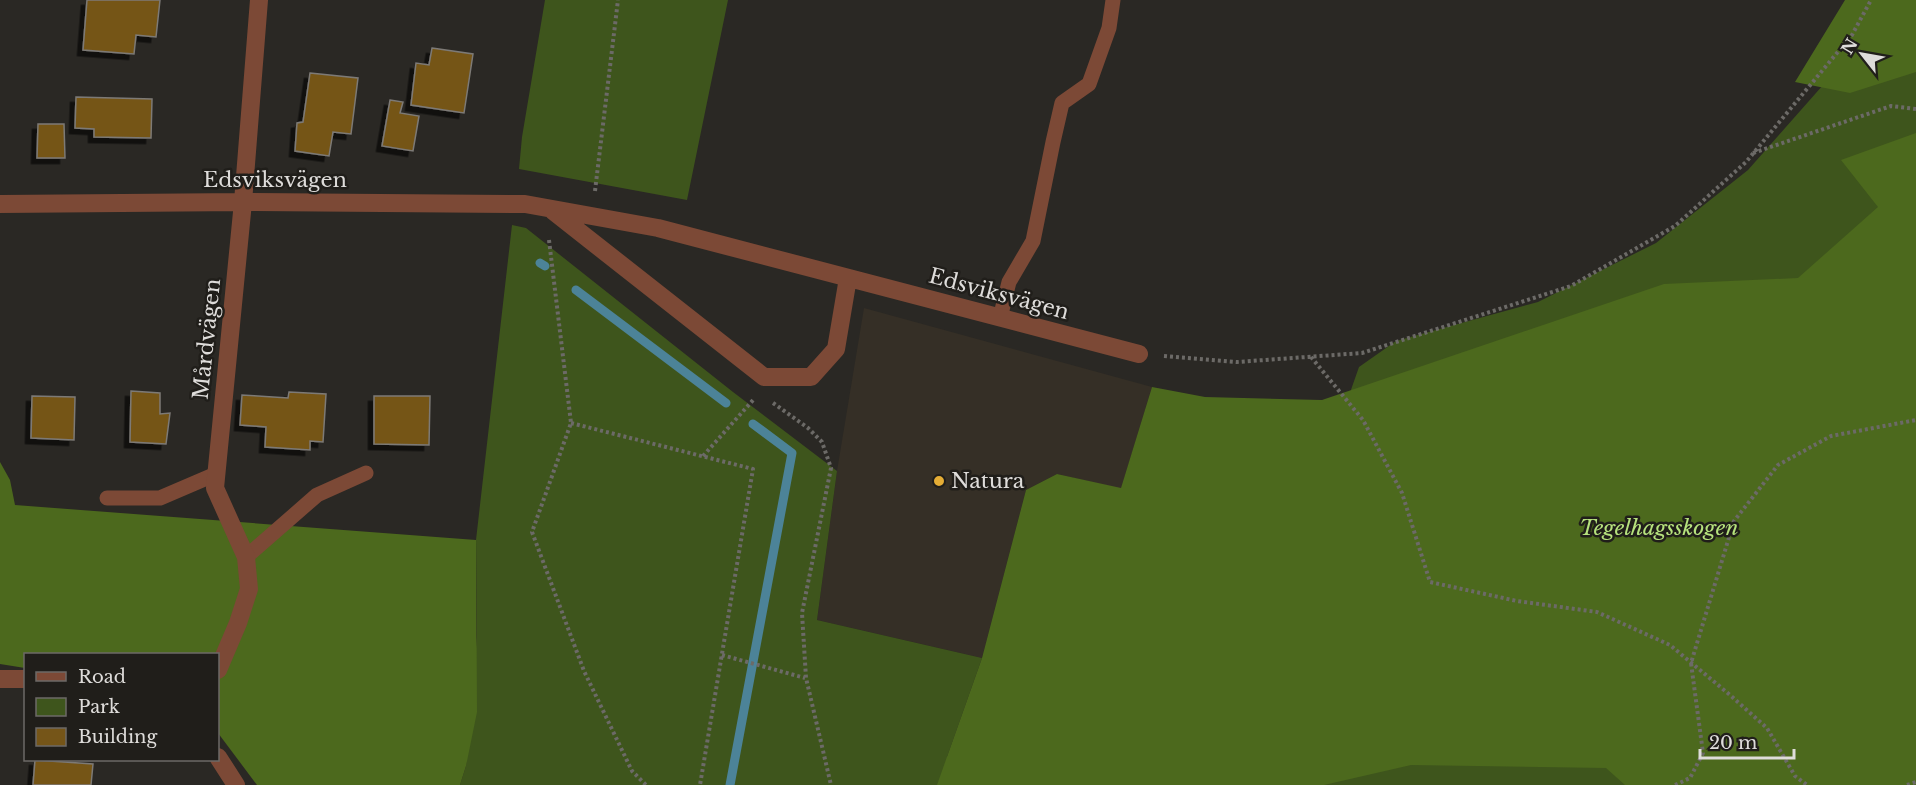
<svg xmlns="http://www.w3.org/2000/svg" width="1916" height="785" font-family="'Libre Baskerville',serif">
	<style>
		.built { fill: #352f26 }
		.green { fill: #3e551c }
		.forest { fill: #4c691d }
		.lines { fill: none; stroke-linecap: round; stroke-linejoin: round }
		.stream { stroke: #4c8398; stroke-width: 9 }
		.building { fill: #755518; stroke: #7d7a76; stroke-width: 1.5; filter: url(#shadow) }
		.path { stroke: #6c6a67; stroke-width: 4; stroke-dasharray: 3 3; stroke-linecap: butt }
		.lane { stroke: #7c4936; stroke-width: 15 }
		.street { stroke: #7c4936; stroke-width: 18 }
		.poi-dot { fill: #e5ad35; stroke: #201e1a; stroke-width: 2 }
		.labels { text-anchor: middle; stroke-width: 5; stroke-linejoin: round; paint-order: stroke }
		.street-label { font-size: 21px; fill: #dedcda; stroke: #201e1a }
		.poi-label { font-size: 21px; fill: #dedcda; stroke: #201e1a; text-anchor: start }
		.park-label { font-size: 21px; font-style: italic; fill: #b6e27d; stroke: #201e1a }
	</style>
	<defs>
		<filter id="shadow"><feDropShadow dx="-5.5" dy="5.5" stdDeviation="0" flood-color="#0009"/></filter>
	</defs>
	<rect width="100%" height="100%" fill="#2a2824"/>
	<!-- built -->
	<path class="built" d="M864,308L1152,387L1121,489L1057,474L1026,490L982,658L817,620L837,471Z"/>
	<!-- green -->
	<path class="green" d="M545,0H728L687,200L519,169L522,137Z
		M1916,0V785H460L466,766L477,637L476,540L512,225L526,228L733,392L837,471L817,620L982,658L947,757L1346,404L1359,367L1396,341L1538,302L1656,243L1748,170L1846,59Z"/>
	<!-- forest -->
	<path class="forest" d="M1845,0H1916V72L1850,93L1795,82Z
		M1916,133V785H1625L1606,768L1411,765L1324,785H937L982,658L1026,490L1057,474L1121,488L1152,387L1205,397L1322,400L1664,284L1798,278L1878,207L1841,160Z
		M0,462L10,480L15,505L476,540L477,712L466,766L460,785H257L218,733V654H26L25,668L0,664Z"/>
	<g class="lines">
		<!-- stream -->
		<path class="stream" d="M540,263L545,266
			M576,290L726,403
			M730,785L792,453L753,424"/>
	</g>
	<!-- building -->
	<path class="building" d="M87,0H160L156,37L136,35L134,54L83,50Z
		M432,48L473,54L464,113L411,105L416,63L429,65Z
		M310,73L358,78L351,134L333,132L329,156L295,151L297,123L303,122Z
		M76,97L152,99L151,138L94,137V129L75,128Z
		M390,100L403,102L400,113L419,116L413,151L382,146Z
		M38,124H64L65,158H37Z
		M131,391L160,393V414L170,413L166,444L130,442Z
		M289,392L326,394L323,442L310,441V450L265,447L266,427L240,425L242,395L288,398Z
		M32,396L75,397L74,440L31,438Z
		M374,396H430L429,445L374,444Z
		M35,760L93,764L91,785H33Z"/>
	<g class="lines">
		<!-- path -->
		<path class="path" d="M1753,153L1891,106L1916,109
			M595,191L618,0
			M549,240L571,423L532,532L584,671L632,771L646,785
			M1164,356L1237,362L1362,353L1571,286L1675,226L1746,162L1852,35L1871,0
			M1311,357L1363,420L1402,493L1430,582L1517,601L1597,612L1670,645L1730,695L1767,728L1795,776L1807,785
			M773,403L808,428L822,442L831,468L802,613L806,678L831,785
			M571,423L753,469L700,785
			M703,456L754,399
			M722,655L805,678
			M1675,785L1690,778L1703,753L1691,663L1734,521L1778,465L1831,436L1916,420
			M1907,785L1916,782"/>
		<!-- lane -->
		<path class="lane" d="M1000,318L1009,282L1033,241L1053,142L1062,103L1089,84L1109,28L1113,0
			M107,498H160L216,474
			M246,557L317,495L366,473"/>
		<!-- street -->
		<path class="street" d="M0,204L243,202L525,204L658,228L1139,354
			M553,211L764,377H811L836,349L848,278
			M218,670L238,623L249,589L246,557L215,488L243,202L259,0
			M0,679H26
			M218,757L236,785"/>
	</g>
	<!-- markers -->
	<circle class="poi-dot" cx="939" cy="481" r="6"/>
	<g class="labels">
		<!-- street labels -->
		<g class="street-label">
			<text x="275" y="187">Edsviksvägen</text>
			<text transform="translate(999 294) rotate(15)" y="7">Edsviksvägen</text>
			<text transform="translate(207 339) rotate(-84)" y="7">Mårdvägen</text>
		</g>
		<!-- poi labels -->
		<g class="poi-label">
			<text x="951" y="488">Natura</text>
		</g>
		<!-- park labels -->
		<g class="park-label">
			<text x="1659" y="535">Tegelhagsskogen</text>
		</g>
	</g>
	<!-- legend -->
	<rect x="24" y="653" width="195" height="108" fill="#201e1a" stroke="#6c6a67" stroke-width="1.5"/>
	<rect x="36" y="672" width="30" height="9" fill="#7c4936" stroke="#6c6a67" stroke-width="1.5"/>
	<text x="78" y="683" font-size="18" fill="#dedcda">Road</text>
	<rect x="36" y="698" width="30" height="18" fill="#3e551c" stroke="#6c6a67" stroke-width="1.5"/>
	<text x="78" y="713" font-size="18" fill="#dedcda">Park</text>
	<rect x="36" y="728" width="30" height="18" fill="#755518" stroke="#6c6a67" stroke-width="1.5"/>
	<text x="78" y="743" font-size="18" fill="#dedcda">Building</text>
	<!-- north arrow -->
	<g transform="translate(1862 54) rotate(301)" stroke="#201e1a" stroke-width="4.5" paint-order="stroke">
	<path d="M0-4.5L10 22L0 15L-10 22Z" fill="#dedcda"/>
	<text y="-9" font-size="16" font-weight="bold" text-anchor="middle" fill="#dedcda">N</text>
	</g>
	<!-- scale -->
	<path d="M1700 749v9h94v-9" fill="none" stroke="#dedcda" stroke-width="3"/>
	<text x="1709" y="749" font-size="18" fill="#dedcda" stroke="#201e1a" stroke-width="4.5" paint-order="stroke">20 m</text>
</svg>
